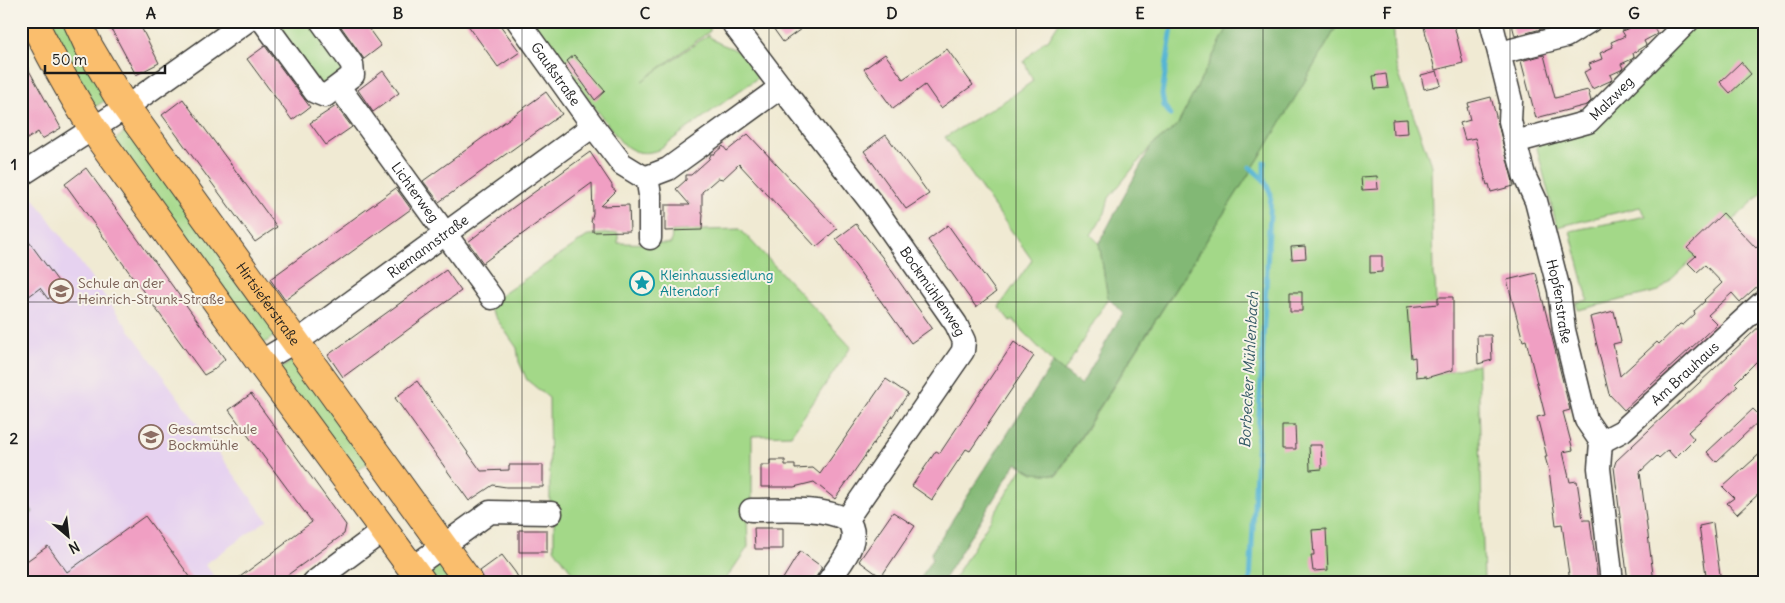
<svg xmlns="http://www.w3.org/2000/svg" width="1785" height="603" font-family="Delius,sans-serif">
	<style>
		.built { fill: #e6d2f0 }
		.green { fill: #a3d888; stroke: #607a52 }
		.forest { fill: #82b874; stroke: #4f6a48 }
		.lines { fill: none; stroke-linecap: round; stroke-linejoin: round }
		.stream { stroke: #56b5d4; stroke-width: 5 }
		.building { fill: #f09fc3 }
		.minor-casing { stroke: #3c3b37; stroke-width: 25 }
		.major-casing { stroke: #3c3b37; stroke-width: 30 }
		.minor { stroke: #fff; stroke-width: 22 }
		.major { stroke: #fabe6d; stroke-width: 28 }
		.grid { fill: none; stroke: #1c1c1c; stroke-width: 1; stroke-opacity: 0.55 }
		.labels { text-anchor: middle; stroke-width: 4; stroke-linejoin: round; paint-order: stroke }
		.street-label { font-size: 14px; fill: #1c1c1c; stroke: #f7f3e8 }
		.culture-label { font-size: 14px; fill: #0d838f; stroke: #f7f3e8; text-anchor: start }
		.education-label { font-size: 14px; fill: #785e54; stroke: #f7f3e8; text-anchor: start }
		.water-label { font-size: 15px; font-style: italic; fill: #335966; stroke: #f7f3e8 }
		.neatline { fill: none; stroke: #1c1c1c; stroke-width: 2 }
		.grid-label { font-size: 16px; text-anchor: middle; font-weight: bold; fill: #1c1c1c }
	</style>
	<rect width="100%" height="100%" fill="#f7f3e8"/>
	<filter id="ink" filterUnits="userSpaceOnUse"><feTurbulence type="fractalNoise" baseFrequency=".02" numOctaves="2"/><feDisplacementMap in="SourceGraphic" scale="10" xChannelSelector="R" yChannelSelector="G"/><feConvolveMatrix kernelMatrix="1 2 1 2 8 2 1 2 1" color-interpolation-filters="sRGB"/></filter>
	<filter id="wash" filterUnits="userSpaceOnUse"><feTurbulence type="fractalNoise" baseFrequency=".0096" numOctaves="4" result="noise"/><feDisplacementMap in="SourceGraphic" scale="20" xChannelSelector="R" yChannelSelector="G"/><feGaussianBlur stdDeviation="1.12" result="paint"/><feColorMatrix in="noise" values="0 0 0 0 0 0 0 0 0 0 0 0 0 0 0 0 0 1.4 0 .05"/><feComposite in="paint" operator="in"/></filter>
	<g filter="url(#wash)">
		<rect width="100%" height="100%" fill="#f0ead3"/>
		<!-- built -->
		<path class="built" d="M30,193L267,520L205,564L218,582H21V199Z"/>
		<!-- green -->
		<path class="green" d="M43,21H68L109,98L90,110Z
			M280,21H314L345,69L322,86L273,26Z
			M529,21H714L710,25V31L642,81L708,35C718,46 730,45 742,54C749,59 754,69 760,76L658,150C644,155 633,153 621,142Z
			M1060,21H1231L1177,126L1151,146L1109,198L1105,213L1091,235L1099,243L1108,298L1064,372L1053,363L1013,320L1010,321L999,307L1032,260L945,137L1009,98L1033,81L1024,61L1044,41L1048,40Z
			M1340,21H1393L1396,66L1431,165L1433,276L1435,280L1439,374L1478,364L1484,582H952L1023,467L1033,473L1057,475L1265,149Z
			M1696,21H1764V191L1659,291L1578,310L1576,303L1588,300L1570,231L1646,216L1640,207L1557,227L1537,148L1538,142L1590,127Z
			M130,128L280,332L259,347L111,143Z
			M740,229L851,347L791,435L752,436V505L747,517L748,547L724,582H579L554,548V519L550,506L549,398L527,380L519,362L517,348L487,305L589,235L618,233V243L671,244L672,231Z
			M297,357L372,460L353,474L278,371Z
			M21,497L33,512L21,521Z
			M444,560L459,582H431L424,572Z"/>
		<!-- forest -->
		<path class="forest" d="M1231,21H1340L1265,149L1056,475L1033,473L1016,463L942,582H918L932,559L931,553L1053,363L1081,385L1123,313L1108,298L1099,243L1151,146L1177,126Z"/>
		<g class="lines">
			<!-- stream -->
			<path class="stream" d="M1211,21L1213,26
				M1171,115L1164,106L1162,94L1173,21
				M1264,180V162
				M1250,582L1271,194L1264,180L1250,167"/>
		</g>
		<g id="blocks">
			<!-- building -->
			<path class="building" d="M107,21H138L159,63L136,75Z
				M337,21H363L381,46L364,59Z
				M465,21H497L520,52L498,67Z
				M768,21H812L783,42Z
				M1431,21H1453L1463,63L1435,70L1423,23Z
				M1511,21H1559L1560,24L1515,36Z
				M1634,21H1651L1657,34L1644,41L1646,45L1633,53L1634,57L1632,59L1621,64L1623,68L1621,70L1610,75L1612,79L1610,81L1592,89L1584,72L1591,69L1589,64L1602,59L1600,53L1613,47L1611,42L1625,36L1622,31L1636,25Z
				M265,46L310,107L292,120L247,59Z
				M947,49L973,85L941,108L925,85L893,109L864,69L885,54L903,79Z
				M574,55L605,91L595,100L567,61Z
				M1544,55L1555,98L1588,90L1591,101L1587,105L1536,118L1521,61Z
				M21,56L61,128L42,139L38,132L21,143Z
				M1741,62L1751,74L1730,93L1720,82Z
				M383,71L399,93L373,112L358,90Z
				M1437,71L1441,85L1424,89L1421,75Z
				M1386,74L1388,88L1375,89L1373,76Z
				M546,92L562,114L439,202L423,181Z
				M1491,97L1514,186L1491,192L1489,184L1487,185L1475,138L1465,140L1460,123L1470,120L1467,107H1469L1468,103Z
				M183,99L277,227L255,242L162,115Z
				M336,106L352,127L326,145L310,123Z
				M1407,119L1408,133L1393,134L1392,120Z
				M748,134L837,229L816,247L739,164L723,179L718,178L702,192V212L703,214L702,230L665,231V205H690L676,189L686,180V175H691L709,159L711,154H714L723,146L727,151Z
				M886,135L929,194L906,209L864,151Z
				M590,152L612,185V188L616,191L601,206L629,205L630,231L593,232V223L591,222L593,214L592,183L483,263L468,242L508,211Z
				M86,168L153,260H154L158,266L225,359L213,370L204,375L65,184Z
				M1377,176L1378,189L1362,190L1361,177Z
				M396,188L411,209L285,300L270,279Z
				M1723,213L1756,248L1764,240V280L1740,302L1732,293L1708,315L1717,324L1624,410L1609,394L1590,317L1614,311L1621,342L1613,344L1620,376L1657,342L1659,344L1680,324L1683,325L1695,314L1694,311L1705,301L1704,300L1722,283L1705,265L1697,272L1688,263L1696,256L1687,248Z
				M856,224L882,257L932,328L911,343L836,239Z
				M948,225L996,292L976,307L928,240Z
				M21,231L63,288L48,299L40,288L21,302Z
				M1305,246L1306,258L1292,259L1291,247Z
				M1370,256H1382V272L1370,273Z
				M446,270L461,291L343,377L328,355Z
				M1536,273L1570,410L1563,412L1573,450L1563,452L1570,482L1577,481L1583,520H1590L1598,582H1570L1562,524L1556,525L1549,471L1545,457H1547L1537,417L1545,415L1526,340L1523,341L1507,280Z
				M1290,292H1302V311H1290Z
				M1438,297H1453V370L1426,378V376L1416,377L1415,357L1411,358L1407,307L1438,304Z
				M1764,322V369L1757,361L1735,383L1738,386L1688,432L1694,439L1675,458L1668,450L1659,458L1657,456L1640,472L1654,582H1628L1614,467L1616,461Z
				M1477,335H1491L1492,360L1478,364Z
				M1014,342L1034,356L970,451L966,449L932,500L912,486L936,451L940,453Z
				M886,379L908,394L835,499L814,482L794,487H761V465H770V460H785V465H795V469L813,468L820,474Z
				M417,381L481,471L509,470V465H543V487H506L493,485L469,501L395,398Z
				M251,394L346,525L344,534L278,582H233L286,543L285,542L312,522L229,410Z
				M1753,409L1762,418L1716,462L1707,452Z
				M1282,425H1295L1296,449H1282Z
				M1309,445H1321L1322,469L1310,470Z
				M1764,450V489L1737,514L1727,503L1734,498L1723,487Z
				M893,512L915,526L881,577L859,561Z
				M145,516L194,582H21V565L48,546L67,572Z
				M1713,523L1721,582H1707L1699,526Z
				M754,528H783V549H755Z
				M1326,529L1328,570L1313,571L1311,555H1314L1312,530Z
				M519,530H547V552H519Z
				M800,551L822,567L815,579L814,582H781Z
				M502,555L515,572L521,582H487L483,577L480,571Z"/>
		</g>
	</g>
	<g filter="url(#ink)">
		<use href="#blocks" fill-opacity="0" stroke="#3c3b37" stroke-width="1"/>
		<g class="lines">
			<defs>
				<g id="minor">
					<path d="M263,21L315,92L325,96L353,75L352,64L321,21"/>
					<path id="s1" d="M518,21L593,126L622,164L640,175L647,177L668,169L781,87L734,25"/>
					<path id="s2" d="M1491,21L1511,101L1510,121L1515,142L1524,175L1536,201L1559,290L1564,330L1586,420L1601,442L1599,468L1612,582"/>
					<path d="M1500,53L1566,36L1590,21"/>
					<path id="s3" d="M339,87L492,298"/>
					<path id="s4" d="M781,87L873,205L956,324L964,341L963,351L847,519C864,541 840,563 828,582"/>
					<path id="s5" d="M1515,142L1588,122L1688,21"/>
					<path d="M21,175L125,108L247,21"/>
					<path d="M647,177L650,195V238"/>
					<path id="s6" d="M260,362L309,333L593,126"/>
					<path id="s7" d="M1601,442L1622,431L1764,301"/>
					<path d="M751,510C783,510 817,506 847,519"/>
					<path d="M412,568L490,512L551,513"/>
					<path d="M314,582L384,530"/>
				</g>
				<g id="major">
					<path d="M33,21C54,63 76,103 102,142L260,362L422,582"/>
					<path id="s8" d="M77,21L89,47L118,96L469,582"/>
				</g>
			</defs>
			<!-- minor casing -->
			<use href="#minor" class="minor-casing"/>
			<!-- major casing -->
			<use href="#major" class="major-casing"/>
			<!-- minor -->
			<use href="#minor" class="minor"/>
			<!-- major -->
			<use href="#major" class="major"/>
		</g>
	</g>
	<!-- grid -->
	<path class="grid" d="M275,21V582M522,21V582M769,21V582M1016,21V582M1263,21V582M1510,21V582M21,302H1764"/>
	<!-- icons -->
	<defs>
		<symbol id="sight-ring" viewBox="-11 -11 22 22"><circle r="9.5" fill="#f7f3e8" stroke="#0f9aa8" stroke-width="1.5"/><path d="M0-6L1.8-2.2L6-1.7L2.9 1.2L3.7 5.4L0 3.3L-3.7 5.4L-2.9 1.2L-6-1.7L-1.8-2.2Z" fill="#0f9aa8"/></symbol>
		<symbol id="school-ring" viewBox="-11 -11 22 22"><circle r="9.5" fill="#f7f3e8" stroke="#8d6e63" stroke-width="1.5"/><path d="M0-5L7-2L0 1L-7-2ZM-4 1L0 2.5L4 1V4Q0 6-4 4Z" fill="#8d6e63"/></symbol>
	</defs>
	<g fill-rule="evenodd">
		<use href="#sight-ring" x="628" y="269" width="28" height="28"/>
		<use href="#school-ring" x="47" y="277" width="28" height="28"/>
		<use href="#school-ring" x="137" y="423" width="28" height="28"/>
	</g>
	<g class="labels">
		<!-- street labels -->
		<g class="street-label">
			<text dy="5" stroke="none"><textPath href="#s1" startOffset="65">Gaußstraße</textPath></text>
			<text dy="5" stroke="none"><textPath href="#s5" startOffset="109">Malzweg</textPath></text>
			<text dy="5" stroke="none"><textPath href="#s3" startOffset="130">Lichterweg</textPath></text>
			<text dy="5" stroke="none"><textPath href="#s6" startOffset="204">Riemannstraße</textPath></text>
			<text dy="5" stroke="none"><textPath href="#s4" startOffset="255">Bockmühlenweg</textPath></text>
			<text dy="5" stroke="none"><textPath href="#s2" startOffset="290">Hopfenstraße</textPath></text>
			<text dy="5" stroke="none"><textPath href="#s8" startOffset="342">Hirtsieferstraße</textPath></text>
			<text dy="5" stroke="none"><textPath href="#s7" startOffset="109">Am Brauhaus</textPath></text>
		</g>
		<!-- culture labels -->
		<g class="culture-label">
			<text x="660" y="280">Kleinhaussiedlung<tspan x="660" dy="16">Altendorf</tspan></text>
		</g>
		<!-- education labels -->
		<g class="education-label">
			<text x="78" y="288">Schule an der<tspan x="78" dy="16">Heinrich-Strunk-Straße</tspan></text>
			<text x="168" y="434">Gesamtschule<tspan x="168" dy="16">Bockmühle</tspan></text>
		</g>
		<!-- water labels -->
		<g class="water-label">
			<text transform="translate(1249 370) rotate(-87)" y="5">Borbecker Mühlenbach</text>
		</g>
	</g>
	<!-- margin -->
	<rect width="1785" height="603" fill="none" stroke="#f7f3e8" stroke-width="55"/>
	<!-- north arrow -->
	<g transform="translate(68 536) rotate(152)" stroke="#f7f3e8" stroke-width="4" paint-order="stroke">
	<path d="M0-4L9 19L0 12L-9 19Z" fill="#1c1c1c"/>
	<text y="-8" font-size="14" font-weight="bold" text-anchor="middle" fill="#1c1c1c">N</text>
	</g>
	<!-- scale -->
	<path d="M45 65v8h120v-8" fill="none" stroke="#1c1c1c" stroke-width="2.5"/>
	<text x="52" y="65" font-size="15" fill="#1c1c1c" stroke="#f7f3e8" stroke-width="4" paint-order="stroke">50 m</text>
	<rect x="28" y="28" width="1730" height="548" class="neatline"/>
	<g class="grid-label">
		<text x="151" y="19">A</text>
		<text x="398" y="19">B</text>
		<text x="645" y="19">C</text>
		<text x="892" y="19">D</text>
		<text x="1140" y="19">E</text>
		<text x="1387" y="19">F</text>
		<text x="1634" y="19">G</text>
		<text x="14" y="170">1</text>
		<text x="14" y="444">2</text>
	</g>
</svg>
